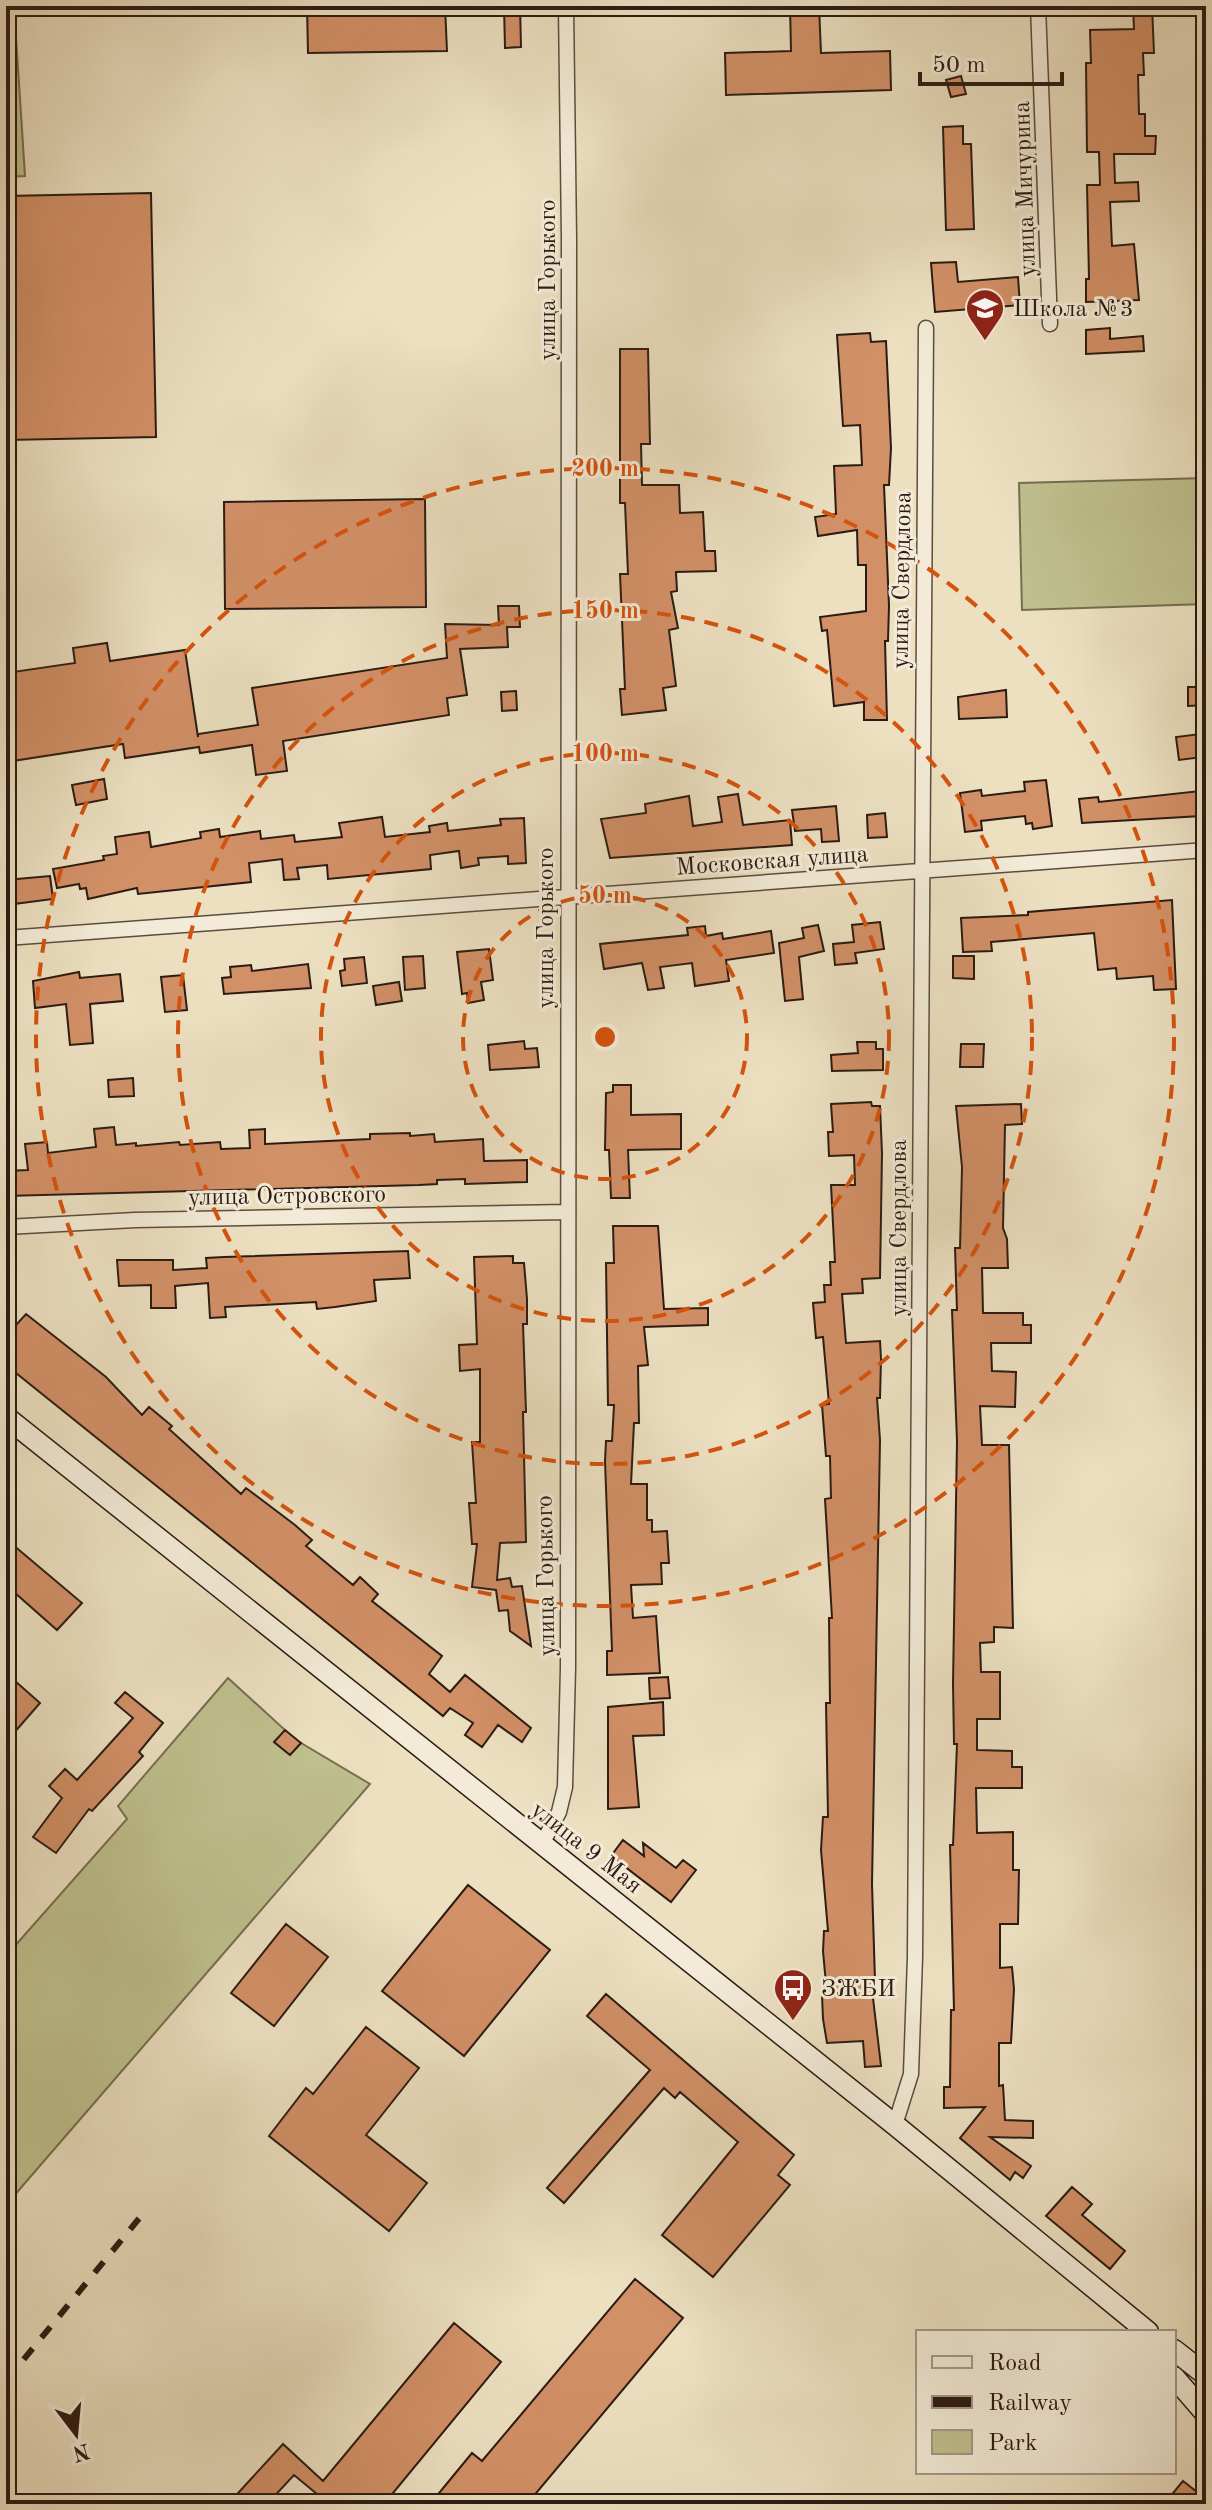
<svg xmlns="http://www.w3.org/2000/svg" width="1212" height="2510" font-family="'Old Standard TT',serif">
	<style>
		.green { fill: #bfc08e; stroke: #766e50; stroke-width: 2 }
		.building { fill: #d29067; stroke: #2c1b13; stroke-width: 2 }
		.lines { fill: none; stroke-linecap: round; stroke-linejoin: round }
		.street-casing { stroke: #5c4c3e; stroke-width: 17 }
		.secondary-casing { stroke: #2c1b13; stroke-width: 23 }
		.street { stroke: #f3ebd7; stroke-width: 14 }
		.secondary { stroke: #f3ebd7; stroke-width: 20 }
		.rail { stroke: #2c1b13; stroke-width: 6; stroke-dasharray: 14 14; stroke-linecap: butt }
		.ring { fill: none; stroke: #d5530d; stroke-width: 4; stroke-dasharray: 14 10 }
		.labels { text-anchor: middle; stroke-width: 6; stroke-linejoin: round; paint-order: stroke }
		.street-label { font-size: 24px; fill: #2c1b13; stroke: #f3ebd7 }
		.poi-label { font-size: 24px; fill: #2c1b13; stroke: #f3ebd7; text-anchor: start }
		.centre { fill: #d5530d; stroke: #f3ebd7; stroke-width: 4 }
		.ring-label { font-size: 24px; text-anchor: middle; font-weight: bold; fill: #d5530d; stroke: #f3ebd7; stroke-width: 6; stroke-linejoin: round; paint-order: stroke }
	</style>
	<rect width="100%" height="100%" fill="#ece0c1"/>
	<filter id="stains"><feTurbulence type="fractalNoise" baseFrequency=".0025" numOctaves="4"/><feColorMatrix values="0 0 0 0 .2 0 0 0 0 .09 0 0 0 0 .02 0 0 0 .5 -.17"/></filter>
	<radialGradient id="worn" r=".72"><stop offset=".6" stop-color="#630" stop-opacity="0"/><stop offset="1" stop-color="#630" stop-opacity=".3"/></radialGradient>
	<!-- green -->
	<path class="green" d="M6,6H14L25,176L6,177Z
		M1206,478V604L1022,610L1019,483Z
		M228,1678L285,1730L275,1743L290,1755L301,1743L370,1784L6,2205V1956L127,1819L118,1806Z"/>
	<!-- building -->
	<path class="building" d="M307,6H445L447,51L308,53Z
		M504,6H520L521,47L505,48Z
		M790,6H819L821,53L890,51L891,90L726,95L725,53L791,51Z
		M1133,6H1152L1154,53H1143L1144,75H1138L1139,114H1145V136H1156L1155,154H1114L1115,183L1138,182L1139,201L1110,202L1112,246L1134,244L1139,300L1086,302V279H1089L1087,185H1100L1099,152H1087L1086,63H1091L1090,30L1134,29Z
		M961,76L966,94L951,97L946,80Z
		M963,126V144H971L974,229L946,230L943,127Z
		M151,193L156,437L6,440V196Z
		M956,262L958,282L1018,277L1020,305L935,312L931,263Z
		M1110,328V339L1143,336L1144,351L1086,354V330Z
		M870,333L871,342L886,341L891,448L889,485H884L889,606L888,641H885L887,720H864V702L834,706L827,630L822,631L820,617L866,611V565H858L857,530L818,536L815,517L836,514L834,466L862,465L860,425L843,426L837,335Z
		M620,349H648L650,444H641L642,485H679L680,513L703,512L705,551H715L716,571L676,572L677,591L671,592L678,628L669,630L676,686L663,688L666,710L622,715L620,689H625L620,574H628L625,503H620Z
		M425,499L426,607L225,609L224,502Z
		M498,606H519L520,627H507L508,647L460,649L467,695L447,698L449,715L283,741L287,771L256,775L252,745L200,753L199,747L125,758L123,744L6,762V673L75,663L73,648L107,643L110,661L185,650L198,737V734L258,725L252,688L447,658L445,624L499,625Z
		M1188,687H1206V705L1188,706Z
		M1006,690L1007,717L959,719L958,697Z
		M516,691L517,710L502,711L501,692Z
		M1200,734L1203,757L1179,760L1176,737Z
		M104,779L107,799L76,805L72,785Z
		M1046,780L1052,826L1033,829L1032,823L1026,824L1025,816L981,821L982,830L965,832L960,793L981,790L982,796L1025,791L1024,782Z
		M1200,791L1201,816L1082,823L1079,799L1098,797L1099,802Z
		M738,794L743,825L790,820L792,845L610,858L601,819L646,813L645,804L689,796L693,826L722,822L718,797Z
		M836,806L839,841L822,842L821,829L795,831L792,810Z
		M885,813L887,837L868,838L867,815Z
		M382,817L385,837L430,832L429,826L447,823L448,831L501,825L500,819L524,818L526,863L508,864V856L478,858L479,865L461,868L459,851L430,855L431,869L328,879L327,865L297,868L299,879L284,880L282,859L249,863L251,882L138,894L137,888L88,899L86,888L80,889L79,884L57,888L53,869L104,860L103,856L117,854L115,837L149,832L151,847L201,838L200,832L219,829L220,837L260,831L261,839L294,835L295,842L342,837L339,823Z
		M50,876L53,899L6,905V880Z
		M1172,900L1176,989L1154,990L1153,976L1117,979L1116,968L1098,970L1094,933L991,942L992,951L963,952L961,918L1028,915V912Z
		M880,922L884,949L855,953L857,963L835,965L833,944L854,942L852,925Z
		M818,925L824,951L799,957L803,999L785,1001L779,943L804,938L802,928Z
		M705,926L706,936L722,933L723,939L771,931L774,953L726,960L729,981L695,986L692,963L660,967L664,988L648,990L642,963L604,969L600,944L688,935L687,928Z
		M489,949L493,980L481,982L484,1000L468,1003L467,993L462,994L457,952Z
		M423,956L425,988L405,990L403,957Z
		M953,956H974V979L953,978Z
		M364,957L367,983L342,986L340,971L345,970L344,959Z
		M308,964L311,988L224,994L222,978L231,977L230,967L251,965L252,971Z
		M79,972L80,978L120,974L123,1001L90,1004L93,1043L70,1045L66,1004L35,1008L33,981Z
		M183,975L187,1010L165,1012L161,977Z
		M399,982L402,1001L376,1005L373,986Z
		M524,1041L525,1049L537,1048L539,1067L490,1070L488,1045Z
		M857,1042H876V1049H883V1070L832,1071L831,1055L858,1053Z
		M961,1044H984L983,1067H960Z
		M133,1078L134,1096L109,1097L108,1080Z
		M613,1085H631V1115L681,1114V1149L628,1150L630,1198H611L609,1150H605L606,1093L613,1092Z
		M871,1102L872,1106H880L882,1153L880,1278L862,1279L863,1293L842,1294L846,1343L880,1341L881,1359L880,1398H877L880,1440L872,1884L875,1981H871L881,2066L865,2067L863,2041L827,2043L823,2019L822,1995H827L823,1951L824,1931H828L821,1850L823,1817H828L826,1703H830L829,1618H832L825,1499L831,1498L830,1456H826L822,1405L829,1404L823,1337L816,1338L813,1303L825,1302L824,1285H831L830,1262H835L831,1185H855L854,1155L829,1156L828,1132H833L831,1104Z
		M1021,1104L1022,1124L1005,1125L1003,1228L1007,1239L1008,1268H982L983,1313H1023V1325H1031V1343H991L992,1371L1016,1372L1015,1407L980,1406L982,1445H1009L1013,1628L994,1627V1642L980,1643L981,1672H1000V1719H977V1750L1012,1751V1767H1022V1788H976L977,1833L1013,1832V1870H1019L1018,1924H1000V1968L1012,1967L1014,1989L1011,2043H999V2086L1003,2085L1005,2120L1033,2121V2138L990,2137L1031,2166L1023,2178L1015,2172L1010,2180L960,2138L985,2107L944,2108V2087H950L951,2010H954L950,1845H953L957,1744H954L953,1684L957,1441L952,1310H957L955,1248H960L962,1167L956,1106Z
		M114,1127L116,1145L136,1143V1146L179,1142L180,1145L220,1142L221,1149L250,1148L249,1130L265,1129V1144L370,1139V1134L410,1133V1136L434,1134L435,1142L483,1139L484,1161L527,1160V1182L465,1184V1179L437,1180V1184L419,1185L6,1196V1171L28,1170L25,1144L47,1142L48,1153L96,1147L94,1129Z
		M613,1226H658L664,1309L708,1308V1325L644,1327L648,1365L638,1366L639,1423H634L631,1484H647V1520H652V1532L667,1531L669,1563H661L662,1584L631,1585L633,1618L656,1616L660,1673L607,1675V1651H612L605,1461L606,1441H612L614,1405H608L606,1263H614Z
		M408,1251L410,1278L374,1280L376,1301L335,1307L317,1309L316,1302L225,1307L226,1317L210,1318L208,1283L175,1286L176,1308H151V1285L119,1286L117,1260H173V1270L207,1268L206,1258L224,1257Z
		M513,1256V1263H524L527,1299V1324H523L526,1412H523L526,1542L500,1543L497,1580L510,1578L512,1587L522,1586L531,1646L510,1631L508,1610L499,1611L496,1590L472,1587L477,1544H472L469,1503H476L472,1442H480V1369L460,1371L459,1345L477,1344L474,1257Z
		M26,1314L106,1377L142,1415L149,1407L172,1426L169,1429L241,1494L246,1488L295,1525L312,1540L306,1546L353,1585L360,1577L378,1594L372,1601L442,1656L429,1674L450,1692L465,1675L531,1728L522,1742L498,1725L482,1747L465,1735L473,1723L450,1708L443,1716L6,1365V1336Z
		M6,1539L82,1603L57,1630L6,1585Z
		M6,1673L40,1703L6,1742Z
		M668,1677L670,1698L650,1699L649,1678Z
		M125,1692L163,1723L139,1752L143,1756L92,1811L89,1809L56,1853L33,1837L62,1798L49,1786L65,1769L77,1780L133,1718L115,1703Z
		M663,1702L664,1735L633,1736L639,1807L608,1809V1707Z
		M285,1730L301,1743L290,1755L274,1742Z
		M623,1840L644,1856L643,1843L676,1868L683,1860L696,1870L671,1902L611,1856Z
		M468,1885L550,1950L464,2056L382,1991Z
		M286,1924L328,1957L274,2026L231,1993Z
		M606,1994L794,2155L778,2175L790,2185L713,2277L662,2235L738,2142L680,2092L675,2098L664,2088L564,2203L547,2188L650,2070L587,2016Z
		M366,2027L419,2068L366,2135L427,2183L389,2231L269,2136L306,2088L313,2094Z
		M1072,2187L1092,2204L1082,2215L1125,2251L1110,2269L1046,2216Z
		M635,2279L683,2318L527,2504H430L472,2453L482,2461Z
		M454,2323L501,2362L384,2504H329L294,2475L267,2504H228L283,2444L323,2481Z
		M1183,2481L1206,2499V2504H1164Z"/>
	<g class="lines">
		<defs>
			<path id="street" d="M1038,6L1050,324
				M6,938L1206,850
				M6,1227L135,1220L568,1212
				M542,1844L559,1812L565,1787L568,1668L569,239L566,6
				M895,2125L911,2074L915,1957L926,328"/>
			<path id="secondary" d="M6,1417L895,2125L1148,2332
				M1174,2350L1206,2375
				M1174,2377L1206,2414"/>
		</defs>
		<!-- street casing -->
		<use href="#street" class="street-casing"/>
		<!-- secondary casing -->
		<use href="#secondary" class="secondary-casing"/>
		<!-- street -->
		<use href="#street" class="street"/>
		<!-- secondary -->
		<use href="#secondary" class="secondary"/>
		<!-- rail -->
		<path class="rail" d="M6,2381L146,2210"/>
	</g>
	<!-- distance rings -->
	<g class="ring">
		<circle cx="605" cy="1037" r="142"/>
		<circle cx="605" cy="1037" r="284"/>
		<circle cx="605" cy="1037" r="427"/>
		<circle cx="605" cy="1037" r="569"/>
	</g>
	<!-- icons -->
	<defs>
		<symbol id="school-pin" viewBox="-11 -11 22 30"><path d="M0 17L-7.5 6A9.5 9.5 0 1 1 7.5 6Z" fill="#8f2418" stroke="#f3ebd7"/><path d="M0-5L7-2L0 1L-7-2ZM-4 1L0 2.5L4 1V4Q0 6-4 4Z" fill="#fff"/></symbol>
		<symbol id="bus-pin" viewBox="-11 -11 22 30"><path d="M0 17L-7.5 6A9.5 9.5 0 1 1 7.5 6Z" fill="#8f2418" stroke="#f3ebd7"/><path d="M-5-6H5V4H4V6H2V4H-2V6H-4V4H-5ZM-3.5-4V0h7V-4ZM-3.5 1.2v1.5H-2V1.2ZM2 1.2v1.5H3.5V1.2Z" fill="#fff"/></symbol>
	</defs>
	<g fill-rule="evenodd">
		<use href="#school-pin" x="963" y="286" width="44" height="60"/>
		<use href="#bus-pin" x="771" y="1966" width="44" height="60"/>
	</g>
	<g class="labels">
		<!-- street labels -->
		<g class="street-label">
			<text transform="translate(1024 189) rotate(-92)" y="8">улица Мичурина</text>
			<text transform="translate(547 280) rotate(-90)" y="8">улица Горького</text>
			<text transform="translate(901 580) rotate(-89)" y="8">улица Свердлова</text>
			<text transform="translate(772 860) rotate(-4)" y="8">Московская улица</text>
			<text transform="translate(545 928) rotate(-90)" y="8">улица Горького</text>
			<text transform="translate(287 1195) rotate(-1)" y="8">улица Островского</text>
			<text transform="translate(898 1228) rotate(-90)" y="8">улица Свердлова</text>
			<text transform="translate(545 1576) rotate(-91)" y="8">улица Горького</text>
			<text transform="translate(587 1847) rotate(38)" y="8">улица 9 Мая</text>
		</g>
		<!-- poi labels -->
		<g class="poi-label">
			<text x="1013" y="316">Школа №3</text>
			<text x="821" y="1996">ЗЖБИ</text>
		</g>
	</g>
	<circle cx="605" cy="1037" r="12" class="centre"/>
	<g class="ring-label">
		<text x="605" y="476">200 m</text>
		<text x="605" y="618">150 m</text>
		<text x="605" y="761">100 m</text>
		<text x="605" y="903">50 m</text>
	</g>
	<!-- margin -->
	<rect width="1212" height="2510" fill="none" stroke="#ece0c1" stroke-width="32"/>
	<rect x="8" y="8" width="1196" height="2494" fill="none" stroke="#2c1b13" stroke-width="4"/>
	<rect x="16" y="16" width="1180" height="2478" fill="none" stroke="#2c1b13" stroke-width="2"/>
	<!-- legend -->
	<rect x="916" y="2330" width="260" height="144" fill="#f3ebd7" stroke="#a39889" stroke-width="2"/>
	<rect x="932" y="2356" width="40" height="12" fill="#f3ebd7" stroke="#a39889" stroke-width="2"/>
	<text x="988" y="2370" font-size="24" fill="#2c1b13">Road</text>
	<rect x="932" y="2396" width="40" height="12" fill="#2c1b13" stroke="#a39889" stroke-width="2"/>
	<text x="988" y="2410" font-size="24" fill="#2c1b13">Railway</text>
	<rect x="932" y="2430" width="40" height="24" fill="#bfc08e" stroke="#a39889" stroke-width="2"/>
	<text x="988" y="2450" font-size="24" fill="#2c1b13">Park</text>
	<!-- north arrow -->
	<g transform="translate(76 2434) rotate(164)" stroke="#f3ebd7" stroke-width="6" paint-order="stroke">
	<path d="M0-6L14 30L0 20L-14 30Z" fill="#2c1b13"/>
	<text y="-12" font-size="22" font-weight="bold" text-anchor="middle" fill="#2c1b13">N</text>
	</g>
	<!-- scale -->
	<path d="M920 72v12h142v-12" fill="none" stroke="#2c1b13" stroke-width="4"/>
	<text x="932" y="72" font-size="24" fill="#2c1b13" stroke="#f3ebd7" stroke-width="6" paint-order="stroke">50 m</text>
	<rect width="100%" height="100%" filter="url(#stains)"/>
	<rect width="100%" height="100%" fill="url(#worn)"/>
</svg>
